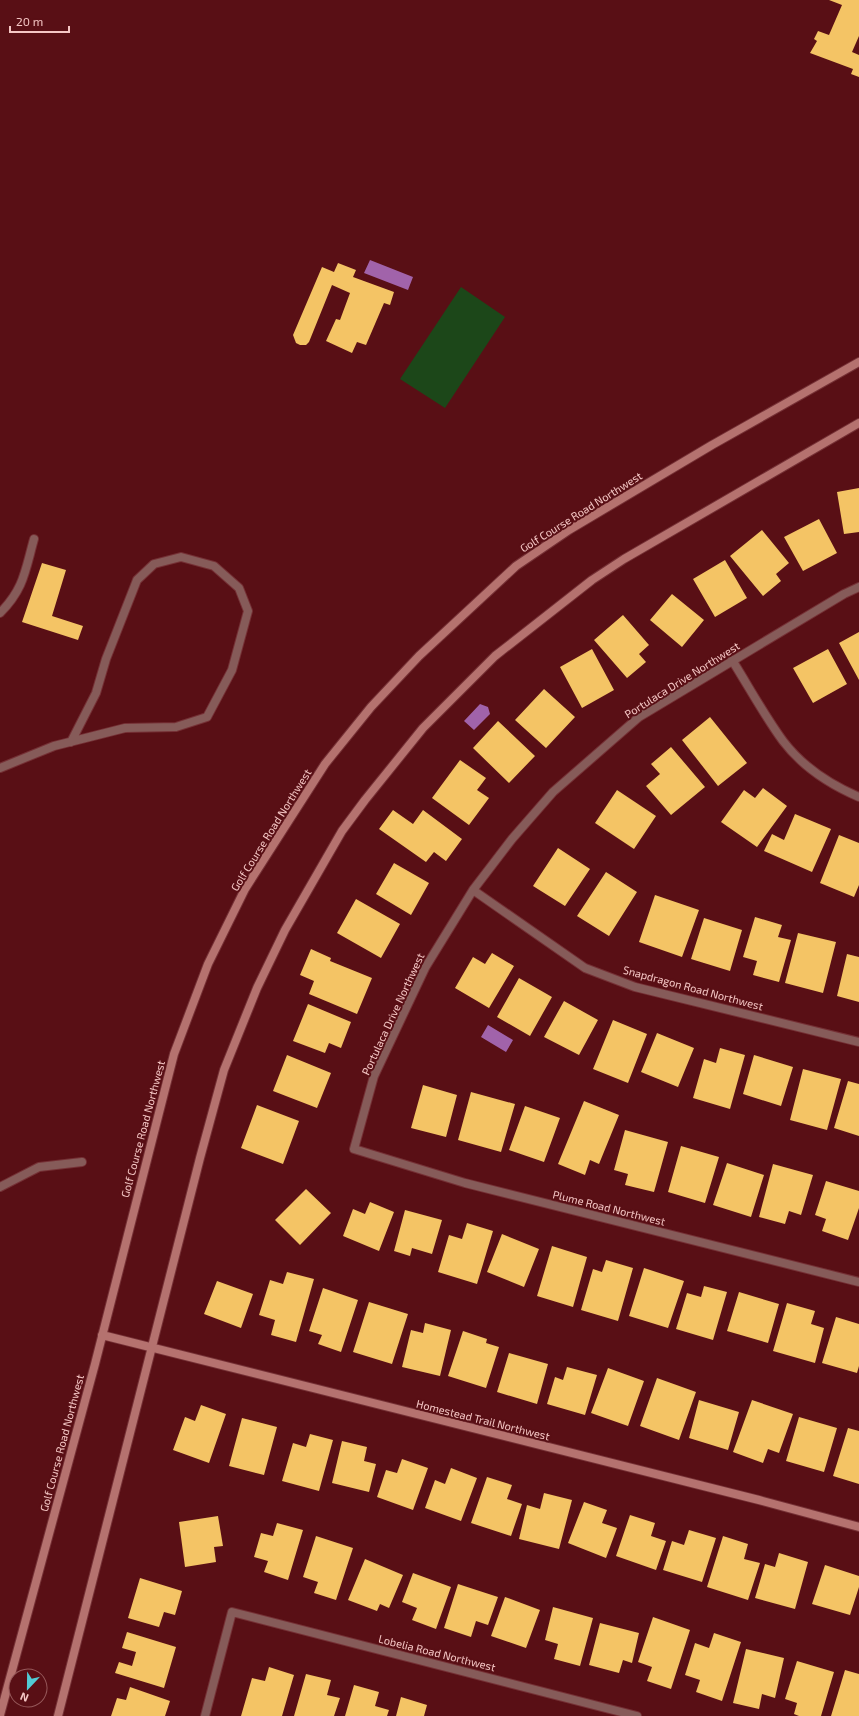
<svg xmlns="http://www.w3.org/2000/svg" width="859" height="1716" font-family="'Exo 2',sans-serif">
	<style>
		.green { fill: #1c4719 }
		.water { fill: #a163aa }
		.building { fill: #f4c465 }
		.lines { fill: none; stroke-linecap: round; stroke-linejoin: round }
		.lane-casing { stroke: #753035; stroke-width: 10 }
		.street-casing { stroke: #753035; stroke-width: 10 }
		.secondary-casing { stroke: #753035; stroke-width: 10 }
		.lane { stroke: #865b59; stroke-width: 8 }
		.street { stroke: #865b59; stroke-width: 8 }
		.secondary { stroke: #b5726f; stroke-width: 8 }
		.labels { text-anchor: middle; stroke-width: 4; stroke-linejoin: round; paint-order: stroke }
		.street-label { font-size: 11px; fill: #f5c7c5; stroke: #590f15 }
	</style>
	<rect width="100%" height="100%" fill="#590f15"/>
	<!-- green -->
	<path class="green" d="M461,287L505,317L445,408L400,379Z"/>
	<!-- water -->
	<path class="water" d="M370,260L413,277L408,290L364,273Z
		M480,704L488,707L490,714L474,730L464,721Z
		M488,1025L513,1040L506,1052L481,1037Z"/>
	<!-- building -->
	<path class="building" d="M829,0H859V36L852,52L859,55V77L851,74L853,69L810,53L817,41L814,39L818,31L829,35L842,5Z
		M338,263L356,270L353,277L394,292L390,305L384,303L366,345L357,342L352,353L326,341L336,319L340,320L350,293L332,285L309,342L306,345H300L296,343L293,335L322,267L334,272Z
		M859,488V532L844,534L837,492Z
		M819,519L837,553L803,571L784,537Z
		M762,530L789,563L776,574L781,581L763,596L730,556Z
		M725,560L747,598L715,617L693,579Z
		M42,563L66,570L52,616L83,626L78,640L22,622Z
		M672,594L704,620L682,647L650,620Z
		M623,615L649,645L639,654L646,662L627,678L594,640Z
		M859,632V680L839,643Z
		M592,649L614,690L582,708L560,667Z
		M828,649L847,684L813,703L793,668Z
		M544,689L575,717L546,748L515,720Z
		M710,717L747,763L718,786L682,740Z
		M498,721L535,756L509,783L473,748Z
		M671,747L705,787L671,815L646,786L660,774L651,764Z
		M460,760L486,778L477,790L489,798L469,825L432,798Z
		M763,788L787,806L757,847L721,822L744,790L755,798Z
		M617,790L656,816L634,849L595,823Z
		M393,810L413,824L423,810L462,839L446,861L434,852L426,862L379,829Z
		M795,814L831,829L812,872L764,851L772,834L784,840Z
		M839,835L859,843V885L854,897L820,883Z
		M558,848L590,869L565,906L533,886Z
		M394,863L429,883L411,915L376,894Z
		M606,872L637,892L609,936L577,916Z
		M655,895L699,910L682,957L639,942Z
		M356,899L400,924L381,958L337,933Z
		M755,917L782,925L778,937L791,940L779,982L753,975L757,961L743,957Z
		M704,918L742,930L730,971L691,959Z
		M798,933L836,942L823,993L785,983Z
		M311,949L331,958L330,961L372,978L357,1014L309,994L314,981L300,975Z
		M492,953L514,966L489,1008L455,988L473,957L485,964Z
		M847,954L859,957V1002L837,996Z
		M519,978L552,997L530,1036L497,1017Z
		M564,1001L598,1020L579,1055L544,1037Z
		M308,1004L351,1022L341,1048L329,1043L325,1053L293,1041Z
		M613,1020L647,1034L628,1083L593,1069Z
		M657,1033L694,1048L678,1087L641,1072Z
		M720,1048L745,1055L730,1109L693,1098L704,1059L716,1063Z
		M287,1055L331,1073L317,1108L273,1091Z
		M754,1055L793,1067L781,1106L743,1094Z
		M803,1069L841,1079L827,1130L790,1120Z
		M848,1081L859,1084V1136L834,1128Z
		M423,1085L457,1095L446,1137L411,1128Z
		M471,1092L515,1104L501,1152L458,1140Z
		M584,1101L619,1115L599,1164L590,1160L585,1175L558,1164Z
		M257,1105L299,1121L283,1164L241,1148Z
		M525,1106L560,1118L544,1162L509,1150Z
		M625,1130L668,1142L654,1192L625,1185L628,1174L614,1170Z
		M681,1146L719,1157L705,1203L668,1192Z
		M727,1163L764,1175L751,1217L713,1205Z
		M773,1164L813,1175L801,1215L789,1211L785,1224L759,1217Z
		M826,1181L859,1191V1208L848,1240L822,1231L826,1219L815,1215Z
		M306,1189L331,1213L300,1245L275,1220Z
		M370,1202L394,1212L379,1251L343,1236L353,1209L365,1214Z
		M405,1210L442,1220L432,1254L412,1248L410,1256L394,1251Z
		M467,1223L493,1231L477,1284L438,1272L449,1235L462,1239Z
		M502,1234L539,1249L524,1287L487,1272Z
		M552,1246L587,1257L573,1307L537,1296Z
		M606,1260L633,1268L618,1321L581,1310L593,1269L602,1272Z
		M644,1268L684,1281L668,1328L629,1316Z
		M287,1272L314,1279L296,1342L271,1335L275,1320L259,1315L270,1280L283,1284Z
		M217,1281L253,1294L241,1328L204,1314Z
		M704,1286L727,1292L713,1340L676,1329L687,1293L701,1297Z
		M323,1288L358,1300L341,1352L318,1344L322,1335L309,1331Z
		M739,1292L779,1304L768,1343L727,1331Z
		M369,1302L408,1314L392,1364L353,1352Z
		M787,1303L815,1311L811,1324L824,1328L815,1363L773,1351Z
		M836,1317L859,1324V1366L857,1373L822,1363Z
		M425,1323L451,1330L440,1376L402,1367L411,1330L423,1333Z
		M463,1331L487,1339L486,1343L499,1347L486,1388L448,1376Z
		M509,1353L548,1364L537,1404L497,1392Z
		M567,1367L597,1375L585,1415L547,1404L555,1377L563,1380Z
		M608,1368L644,1381L628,1426L591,1413Z
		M657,1378L696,1392L679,1440L640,1426Z
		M699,1400L739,1412L728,1450L689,1438Z
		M752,1400L793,1414L779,1453L768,1449L763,1463L733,1452Z
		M201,1405L226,1414L209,1463L173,1450L185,1417L195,1421Z
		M799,1417L837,1428L824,1472L786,1461Z
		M242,1418L277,1427L264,1475L229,1466Z
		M848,1428L859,1431V1484L833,1476Z
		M310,1434L333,1440L319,1491L282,1481L293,1443L306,1447Z
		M342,1441L367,1447L364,1461L376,1464L369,1492L332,1483Z
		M402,1459L428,1468L413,1510L377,1497L386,1470L397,1473Z
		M451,1468L477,1478L461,1521L425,1508L435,1480L445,1484Z
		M487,1477L512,1485L507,1499L522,1504L511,1536L471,1523Z
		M544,1493L572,1500L559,1549L519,1539L527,1505L540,1509Z
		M584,1502L607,1510L602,1523L617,1528L606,1558L568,1543Z
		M630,1515L655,1523L651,1536L666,1541L656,1570L616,1556Z
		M218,1516L223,1546L214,1547L216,1562L185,1567L179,1522Z
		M277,1523L303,1530L288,1580L264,1572L268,1561L254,1557L261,1533L273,1536Z
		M689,1530L716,1538L702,1582L663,1570L672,1541L684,1545Z
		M316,1536L353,1548L336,1600L314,1593L318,1582L303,1577Z
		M723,1536L748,1544L744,1559L760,1563L748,1600L707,1587Z
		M779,1553L808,1562L795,1609L755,1598L765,1564L775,1567Z
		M365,1559L403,1575L389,1608L380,1604L377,1611L348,1600Z
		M825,1565L859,1576V1587L850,1615L812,1604Z
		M413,1573L451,1587L436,1629L412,1620L417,1608L402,1602Z
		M140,1578L182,1591L175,1615L164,1612L159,1627L128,1618Z
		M458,1584L498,1597L488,1625L476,1621L471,1637L444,1628Z
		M505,1597L540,1610L526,1648L491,1636Z
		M553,1607L593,1618L580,1666L554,1659L558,1644L545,1640Z
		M653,1617L690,1630L671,1689L647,1681L652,1667L638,1662Z
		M600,1623L639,1633L632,1663L623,1660L619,1673L589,1665Z
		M127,1632L176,1647L164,1688L115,1673L119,1662L132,1666L136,1652L122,1648Z
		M714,1633L741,1642L722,1701L696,1692L700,1680L685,1675L695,1643L709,1648Z
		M746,1649L784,1658L775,1698L762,1694L759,1709L733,1703Z
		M797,1661L834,1672L821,1716H799L794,1714L797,1703L785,1699Z
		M269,1667L294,1675L282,1716H241L252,1678L265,1681Z
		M845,1670L859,1674V1716H831Z
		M306,1674L331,1680L327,1695L340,1698L334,1716H294Z
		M354,1685L379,1692L375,1706L389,1710L387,1716H345Z
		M130,1687L170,1701L165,1716H111L117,1698L126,1700Z
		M401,1697L427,1705L424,1716H396Z"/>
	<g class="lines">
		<defs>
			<path id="lane" d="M0,613C24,589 25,571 34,539
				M0,768L54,746L125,728L176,727L207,717L232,670L248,611L239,588L214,566L181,557L154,564L137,580L106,659L96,693L71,742"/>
			<path id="street" d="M859,587L844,594L639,717L553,792L512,839L473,890L425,968L374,1076L354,1149L465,1183L859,1282
				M732,660C749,687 764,715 783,741C802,766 831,785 859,797
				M473,890L585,968L635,987L859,1042
				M0,1187L39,1167L82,1162
				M205,1716L232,1612L637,1716"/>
			<path id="secondary" d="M102,1335L759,1500L859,1527
				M0,1715L95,1364L174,1054L208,964L245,889L325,764L371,707L419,656L516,566L569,530L712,445L859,362
				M58,1716L200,1158L224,1070L257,988L285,930L342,831L365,800L423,728L495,656L592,580L624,559L859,423"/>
		</defs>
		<!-- lane casing -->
		<use href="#lane" class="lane-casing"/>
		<!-- street casing -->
		<use href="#street" class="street-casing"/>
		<!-- secondary casing -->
		<use href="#secondary" class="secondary-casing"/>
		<!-- lane -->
		<use href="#lane" class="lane"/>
		<!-- street -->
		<use href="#street" class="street"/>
		<!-- secondary -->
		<use href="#secondary" class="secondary"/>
	</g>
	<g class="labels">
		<!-- street labels -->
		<g class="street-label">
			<text transform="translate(581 512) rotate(-32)" y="4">Golf Course Road Northwest</text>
			<text transform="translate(682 680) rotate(-32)" y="4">Portulaca Drive Northwest</text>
			<text transform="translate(271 830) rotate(-58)" y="4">Golf Course Road Northwest</text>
			<text transform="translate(693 988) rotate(15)" y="4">Snapdragon Road Northwest</text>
			<text transform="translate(393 1014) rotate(-65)" y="4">Portulaca Drive Northwest</text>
			<text transform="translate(143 1129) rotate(-75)" y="4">Golf Course Road Northwest</text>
			<text transform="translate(609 1208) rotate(14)" y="4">Plume Road Northwest</text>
			<text transform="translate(483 1420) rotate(14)" y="4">Homestead Trail Northwest</text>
			<text transform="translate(62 1443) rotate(-75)" y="4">Golf Course Road Northwest</text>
			<text transform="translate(437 1653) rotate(14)" y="4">Lobelia Road Northwest</text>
		</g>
	</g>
	<!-- north arrow -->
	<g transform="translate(28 1688) rotate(202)"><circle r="19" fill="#590f15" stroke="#97595b"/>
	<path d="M0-3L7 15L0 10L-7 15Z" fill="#52ccd5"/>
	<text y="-6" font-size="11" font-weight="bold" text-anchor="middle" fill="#f5c7c5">N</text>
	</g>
	<!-- scale -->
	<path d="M10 26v6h59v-6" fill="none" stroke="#f5c7c5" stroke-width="2"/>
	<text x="16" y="26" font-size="12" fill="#f5c7c5" stroke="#590f15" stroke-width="3" paint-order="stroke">20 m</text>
</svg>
